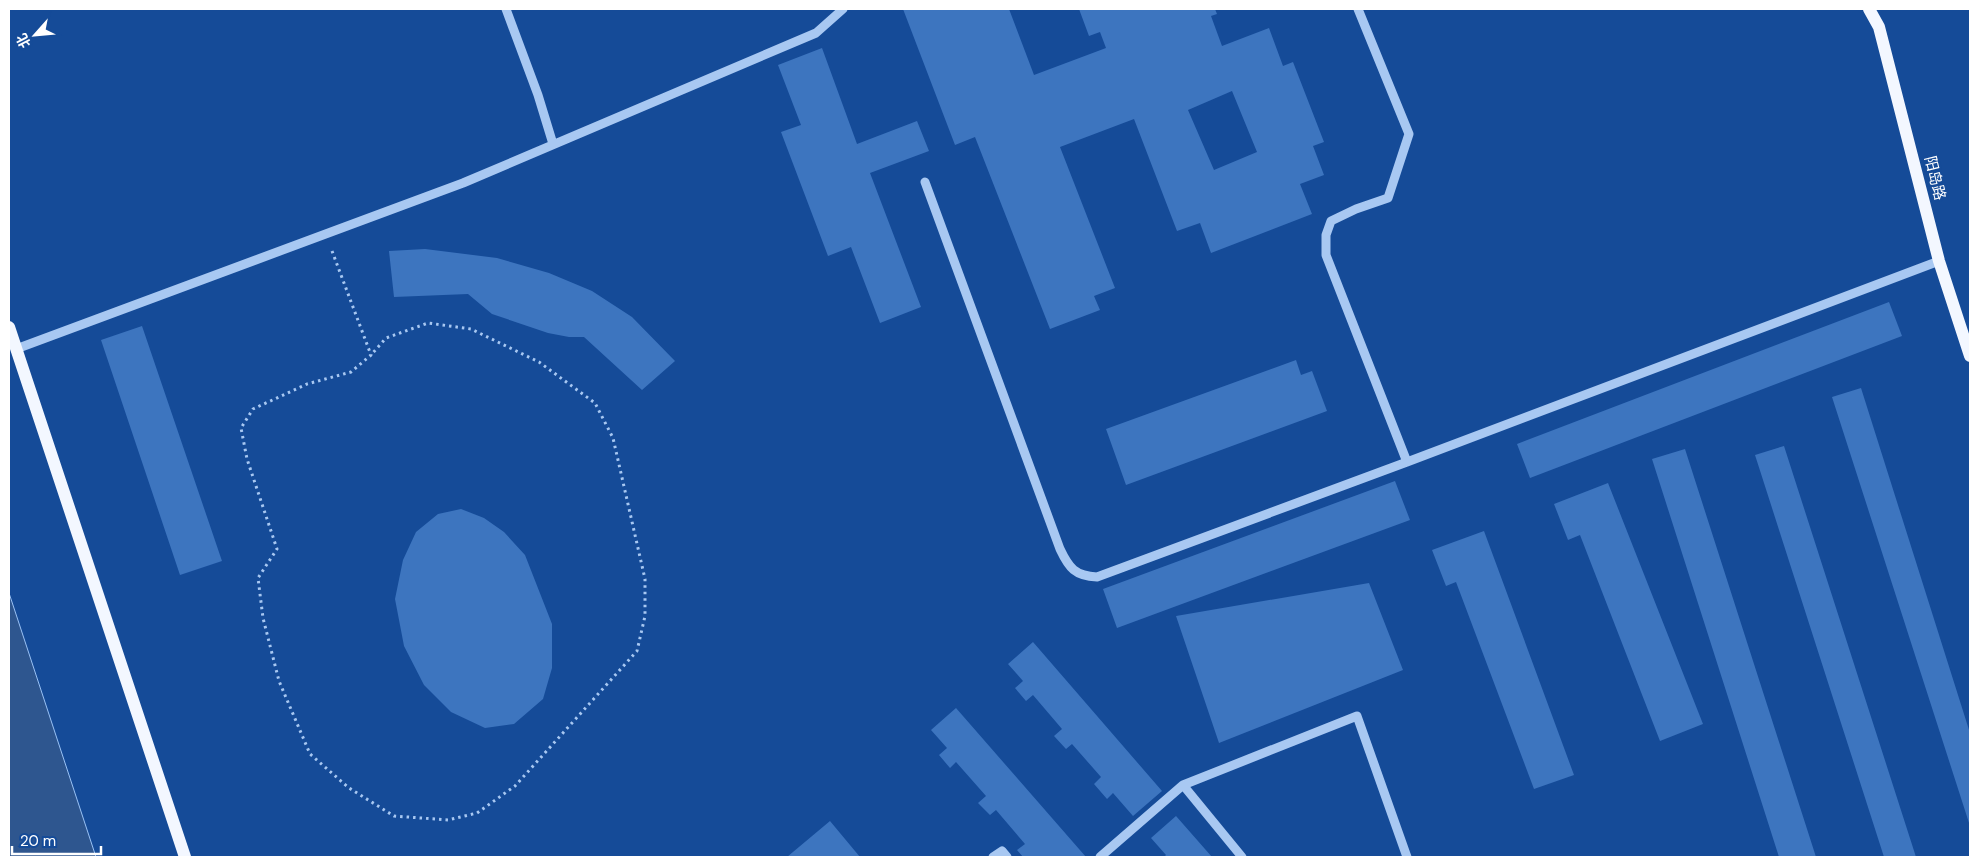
<svg xmlns="http://www.w3.org/2000/svg" width="1979" height="866" font-family="'DM Sans','Noto Sans SC',sans-serif">
	<style>
		.water { fill: #2e568f; stroke: #9ac2f5 }
		.building { fill: #3d75bf; fill-rule: evenodd }
		.lines { fill: none; stroke-linecap: round; stroke-linejoin: round }
		.path { stroke: #a8c8f2; stroke-width: 3; stroke-dasharray: 2.5 4; stroke-linecap: butt }
		.minor { stroke: #a8c8f2; stroke-width: 9 }
		.major { stroke: #f3f7ff; stroke-width: 12 }
		.labels { text-anchor: middle; stroke-width: 4.5; stroke-linejoin: round; paint-order: stroke }
		.street-label { font-size: 15px; fill: #fff; stroke: #154b98 }
	</style>
	<rect width="100%" height="100%" fill="#154b98"/>
	<!-- water -->
	<path class="water" d="M9,593L96,857H9Z"/>
	<!-- building -->
	<path class="building" d="M903,9H1009L1034,75L1106,48L1100,32L1089,36L1079,9H1215L1217,14L1211,16L1222,46L1269,28L1283,66L1293,62L1324,142L1313,146L1324,175L1300,184L1312,214L1211,253L1200,223L1177,231L1134,119L1060,147L1115,288L1094,296L1100,310L1050,329L975,137L955,145ZM1232,91L1257,152L1214,170L1188,110Z
		M822,48L857,144L917,121L929,151L870,173L921,307L880,323L851,247L828,256L781,132L801,125L778,65Z
		M425,249L497,258L549,273L592,291L632,317L675,361L642,390L584,337H569L548,333L492,314L468,294L394,297L389,251Z
		M1889,302L1902,336L1530,478L1517,444Z
		M142,326L222,561L180,575L101,340Z
		M1296,360L1301,375L1312,371L1327,411L1126,485L1106,429Z
		M1861,388L1970,733V826L1832,397Z
		M1784,446L1916,857H1884L1755,455Z
		M1685,449L1816,857H1779L1652,459Z
		M1395,481L1410,520L1117,628L1103,589Z
		M1608,483L1703,724L1660,741L1580,535L1568,540L1554,504Z
		M461,509L484,518L504,532L525,555L552,624V668L543,699L514,724L485,728L451,712L424,685L404,646L395,599L403,560L416,532L438,514Z
		M1484,531L1574,775L1534,789L1456,582L1446,586L1432,550Z
		M1369,583L1403,670L1219,743L1176,616Z
		M1033,642L1162,791L1133,816L1113,793L1107,799L1094,784L1101,777L1072,744L1066,749L1054,736L1062,729L1033,695L1026,701L1015,688L1023,681L1008,664Z
		M956,708L1086,857H1023L1017,850L1025,844L996,810L990,815L978,803L986,796L956,762L950,768L939,755L947,748L931,730Z
		M1176,816L1212,857H1164L1166,855L1151,838Z
		M830,821L860,857H787Z"/>
	<g class="lines">
		<!-- path -->
		<path class="path" d="M332,251L371,355L351,372L307,384L253,409L241,428L247,459L277,549L258,578L263,618L279,681L310,754L349,788L394,816L448,820L477,813L515,786L637,651L645,616V579L613,438L595,403L539,362L471,329L428,323L386,338L371,355"/>
		<!-- minor -->
		<path class="minor" d="M506,9L538,95L553,144
			M1358,9L1409,134L1388,198L1356,209L1331,221L1326,235V255L1407,462
			M925,182L1060,549C1069,568 1075,576 1097,577L1407,462L1939,261
			M16,349L463,183L816,33L843,9
			M1183,785L1357,716L1407,857
			M993,857L1002,851L1007,857
			M1100,857L1183,785L1242,857"/>
		<!-- major -->
		<path class="major" d="M1869,9L1879,27L1939,261L1970,356
			M9,327L185,857"/>
	</g>
	<g class="labels">
		<!-- street labels -->
		<g class="street-label">
			<text transform="translate(1935 178) rotate(76)" y="5">阳岛路</text>
		</g>
	</g>
	<!-- border -->
	<rect width="1979" height="866" fill="none" stroke="#ffffff" stroke-width="20"/>
	<!-- north arrow -->
	<g transform="translate(35 35) rotate(243)" stroke="#154b98" stroke-width="4" paint-order="stroke">
	<path d="M0-4L9 19L0 12L-9 19Z" fill="#ffffff"/>
	<text y="-8" font-size="14" font-weight="bold" text-anchor="middle" fill="#ffffff">北</text>
	</g>
	<!-- scale -->
	<path d="M12 846v8h89v-8" fill="none" stroke="#ffffff" stroke-width="2.5"/>
	<text x="20" y="846" font-size="15" fill="#ffffff" stroke="#154b98" stroke-width="4" paint-order="stroke">20 m</text>
</svg>
